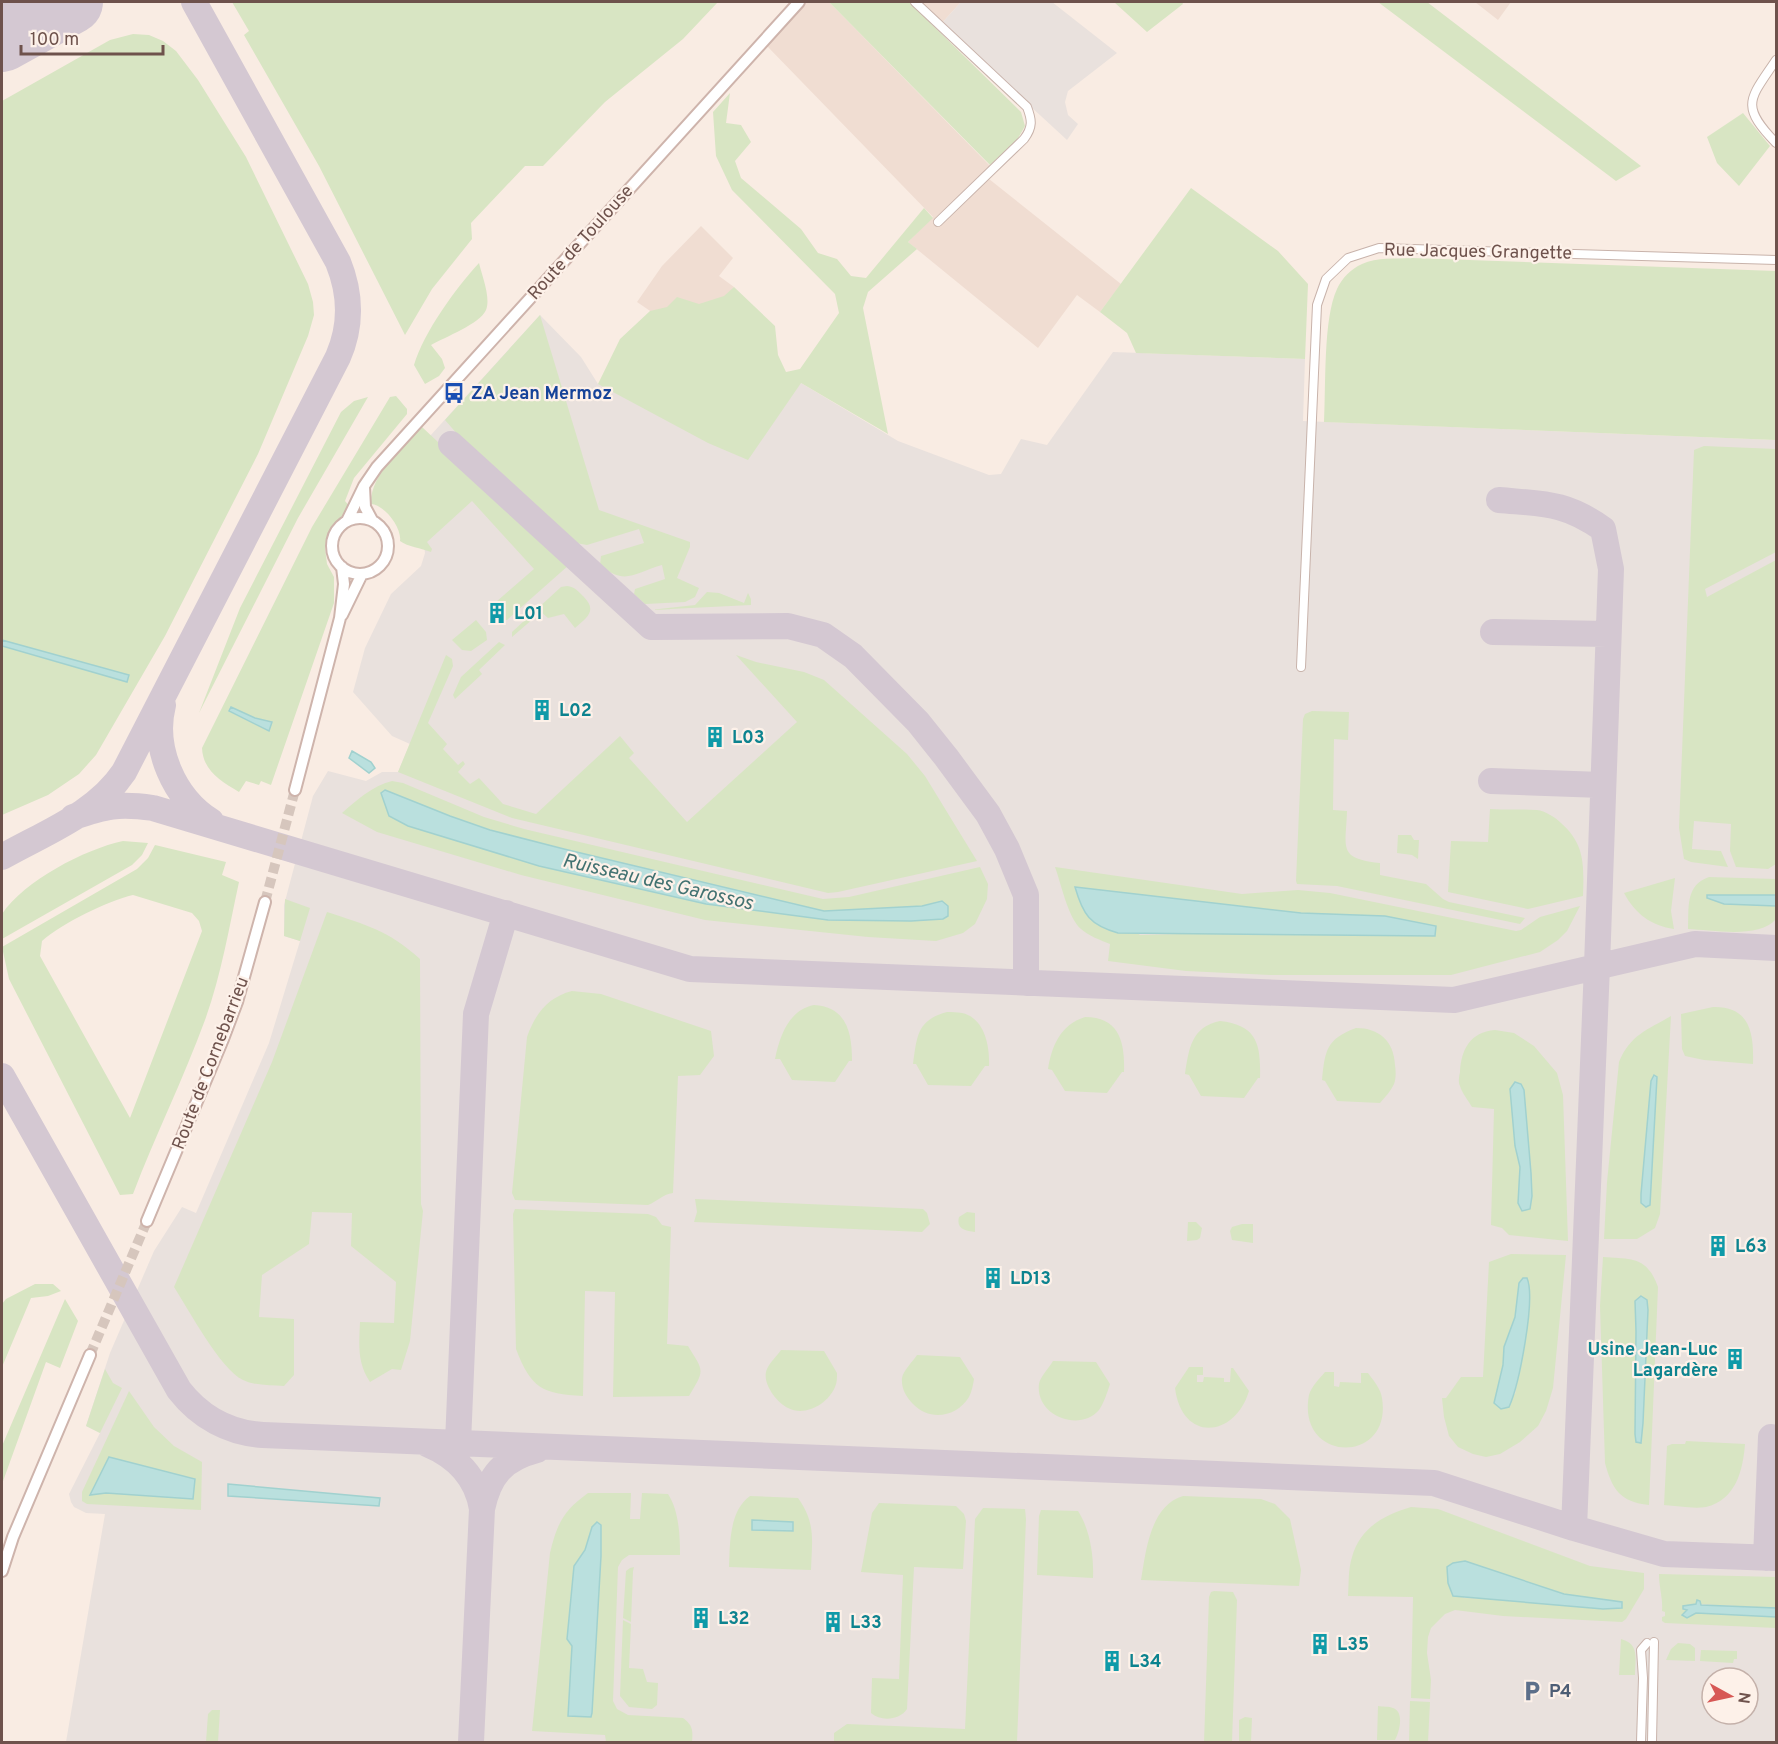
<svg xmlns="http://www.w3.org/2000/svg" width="1778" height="1744" font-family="Overpass,sans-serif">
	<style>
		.residential { fill: #f0ddd2 }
		.industrial { fill: #e9e1dd; fill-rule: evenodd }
		.green { fill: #d8e5c3; fill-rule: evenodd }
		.water { fill: #bae0de; stroke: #a1d1cf; stroke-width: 1.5 }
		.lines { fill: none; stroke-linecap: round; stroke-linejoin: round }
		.taxiway { stroke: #d4c8d2; stroke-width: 26 }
		.runway { stroke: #d4c8d2; stroke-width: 64 }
		.secondary-tunnel { stroke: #d6c6bd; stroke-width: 10; stroke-dasharray: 10 5; stroke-linecap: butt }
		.street-casing { stroke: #c8b3ab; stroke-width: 10 }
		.secondary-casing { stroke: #ceb4ac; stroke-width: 14 }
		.street { stroke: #fff; stroke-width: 8 }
		.secondary { stroke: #fff; stroke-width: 10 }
		.labels { text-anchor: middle; stroke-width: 4.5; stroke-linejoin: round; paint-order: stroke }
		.street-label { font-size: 18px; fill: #6e524c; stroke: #fdf1e9 }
		.transit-label { font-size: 18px; font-weight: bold; fill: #164399; stroke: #fdf1e9; text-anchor: start }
		.culture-label { font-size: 18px; font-weight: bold; fill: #0d838f; stroke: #fdf1e9; text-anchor: start }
		.service-label { font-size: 18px; font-weight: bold; fill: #4e5e75; stroke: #fdf1e9; text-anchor: start }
		.water-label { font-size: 20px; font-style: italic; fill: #427271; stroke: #fdf1e9 }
	</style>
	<rect width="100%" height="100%" fill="#f9ece3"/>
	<!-- residential -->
	<path class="residential" d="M807,2H829L996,172L989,179L1121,284L1100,312L1077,295L1038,348L908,242L933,217L767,46Z
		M917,2H961L941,24Z
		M1475,2H1511L1498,20Z
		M701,226L733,258L719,276L734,287L720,306L659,317L637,302L662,266Z"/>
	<!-- industrial -->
	<path class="industrial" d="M961,2H1052L1117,53L1068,91L1065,102L1068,115L1078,124L1067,140L941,24Z
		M540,315L581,357L598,384L801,383L898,441L989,475L1001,474L1021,439L1047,445L1113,352L1305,359L1303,421L1776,440V1742H66L105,1514L86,1513L74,1507L71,1502L69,1494L100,1433L86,1426L110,1353L154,1251L182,1207L196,1213L269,1043L300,941L284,936V905L313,796L328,771L366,781L382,772H398L410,744L392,736L353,692L365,648L391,594L421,566L425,553L423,538L430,436ZM1712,1678H1748V1714H1712Z"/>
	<!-- green -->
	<path class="green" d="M232,2H718L683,39L605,102L543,166H525L471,223L472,239L432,289L405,335L319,166L244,35L249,31Z
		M829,2H909L1021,112L1025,126L1017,140L990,165Z
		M1114,2H1182L1183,4L1147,32Z
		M1378,2H1427L1641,166L1616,181Z
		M133,34L149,35L163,41L176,51L198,80L246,157L308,284L313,302L314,315L308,336L258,454L165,636L96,755L79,774L48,795L2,815V101L110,40Z
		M730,93L726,123L741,125L751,142L735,161L741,178L801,229L818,253L837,259L851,276L866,278L924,208L933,218L908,242L917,249L868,292L863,308L888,434L801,383L748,460L708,443L598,384L620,339L650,311L667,307L677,297L699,304L724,296L734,287L775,326L778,355L786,372L800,369L839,313L835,294L732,190L716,156L713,112Z
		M1743,113L1770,146L1739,186L1717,163L1707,137Z
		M1191,188L1278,251L1308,284L1305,359L1136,353L1127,333L1100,312Z
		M1412,258L1776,271V440L1324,422C1326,388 1323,318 1337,289C1342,278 1351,269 1362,264C1377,257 1396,259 1412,258Z
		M479,263C482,276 491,297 486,310C480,324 445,337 431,345L442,359L445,368L439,376L425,384L414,365C424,332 455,289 479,263Z
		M540,315L599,510L690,542V547L677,578L699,588L695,597L685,602L645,604L634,594L635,589L665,579L662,565C634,573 625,586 600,565L601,556L644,543L639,529L587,545L576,543L465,443L445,420Z
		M396,396L407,409V414L354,478L345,501L351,508L334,525L327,536L325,548L327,564L334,577V603L271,785L261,781L259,785L246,781L239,792C221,781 203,771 202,748L312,527L390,397Z
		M368,397L298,518L199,713L240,608L341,412L354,401Z
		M422,427L569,565L507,620L498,619L505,612L496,602L534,569L472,501L427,542L432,549L431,552C421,548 408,547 400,541C402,528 385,505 371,504C370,474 403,448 422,427Z
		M1704,446L1776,449V552L1705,589L1707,597L1776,560V864L1768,869L1736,867L1730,851L1731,824L1694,821L1692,849L1721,851L1728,867L1691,862L1684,859L1679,828L1694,450Z
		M567,586C575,587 578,591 583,596C598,611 587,617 575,628L564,614L548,618L541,612L512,637V632L561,587Z
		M707,592L719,593L744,603L748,593L751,599V605L650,610L695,605Z
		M476,620L486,632L487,640L471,651L462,650L452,640Z
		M499,642L505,645L479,670L482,674L455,699L453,695L461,677Z
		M446,655L452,659L453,666L428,723L447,744L443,749L458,765L463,761L465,764L458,772L470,784L479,778L503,804L536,814L620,736L634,753L629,758L687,822L797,722L736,655L756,662L804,672L824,680L842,696L907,754L925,776L977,861L838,892L828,893L512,818L398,772Z
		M1312,711L1349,712L1348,740L1334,739L1333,810L1347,811C1346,848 1337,858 1380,863V875L1426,884L1443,899L1449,902L1525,918L1520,924L1337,886L1297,884L1296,881L1303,719L1305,714Z
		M392,781L403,783L484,817L524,829L823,899L849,897L980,867L988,884L987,899L975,924L963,933L936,941L868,937L705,920L521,875L377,832L342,813C357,800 372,786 392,781ZM385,790L450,816L490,830L564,849L824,911L922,906L942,901L943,919L911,921L828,920L706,904L539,866L408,826L389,816Z
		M1490,809C1505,810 1521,809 1537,810C1545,811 1555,817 1561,823C1585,844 1584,865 1583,896L1528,909L1448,892L1451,841L1488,842Z
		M1398,835H1411L1414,840H1419L1418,859L1412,855L1397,853Z
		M123,841L148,843L142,855L132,865L2,939V914C24,881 85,849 123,841Z
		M155,845L226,862L222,875L239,882C229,928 221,976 205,1020C183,1080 155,1136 133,1194L120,1195L9,979L2,947L137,869L148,858ZM133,895L192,913L199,921L202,931L130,1118L40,956L42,941C63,923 107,901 133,895Z
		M1055,867L1242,894L1298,890L1330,893L1516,931L1521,930L1540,917L1580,906L1567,931L1558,940L1540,952L1451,975H1270L1186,971L1108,961L1110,944C1100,940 1089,936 1081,929C1068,918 1061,883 1055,867ZM1075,888L1301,913L1385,916L1435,926V936L1221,933L1140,935Z
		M1709,877L1776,879V919C1760,939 1712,930 1688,929C1689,908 1685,885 1709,877Z
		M1675,878L1671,911L1674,929C1652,926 1635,914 1624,893Z
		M285,899L310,908L300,941L284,936Z
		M327,912C366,925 388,930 420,959L421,1204L423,1211L410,1341L401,1370L392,1369L370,1382C357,1363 359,1344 360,1322L394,1323L396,1282L351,1246L352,1213L312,1212L309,1244L262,1275L259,1317L294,1319V1375L284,1386C271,1385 255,1386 243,1380C220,1369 189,1310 174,1287L272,1062Z
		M572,991L601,994L711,1031L714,1056L700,1075L678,1076L673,1193C663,1194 658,1201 648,1205L515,1200L512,1193L527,1037C535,1014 548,997 572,991Z
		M814,1005C847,1007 852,1033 852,1061H849L835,1082L792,1080L780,1059H775C780,1035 789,1010 814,1005Z
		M1713,1007C1750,1006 1754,1033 1753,1064L1704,1060L1685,1056L1682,1049L1681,1014Z
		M947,1012C952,1012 957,1012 962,1013C985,1018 990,1047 989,1066H985L971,1086L928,1085L916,1064H913C917,1036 917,1020 947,1012Z
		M1671,1016L1660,1214L1655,1228L1637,1239H1604L1607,1182L1619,1062C1630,1035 1647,1030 1671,1016ZM1653,1076L1657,1077L1650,1204L1646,1206Z
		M1085,1017C1120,1017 1125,1043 1124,1072H1122L1107,1093L1065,1091L1052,1070L1048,1069C1052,1046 1060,1025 1085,1017Z
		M1220,1021C1257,1025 1261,1044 1260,1078H1258L1244,1098L1201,1096L1189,1075L1185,1074C1189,1049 1191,1027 1220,1021Z
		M1356,1028C1379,1028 1394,1041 1395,1065C1396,1071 1396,1079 1394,1084C1391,1091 1385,1097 1380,1103L1337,1101L1325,1081L1322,1080C1325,1051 1326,1039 1356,1028Z
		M1495,1030L1514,1033L1534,1046L1557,1073L1563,1095L1568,1241L1509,1235L1502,1228L1491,1225L1494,1109L1472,1107C1468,1100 1462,1093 1460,1086C1458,1082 1459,1077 1460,1072C1461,1050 1470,1032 1495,1030ZM1527,1144L1532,1196L1518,1203L1520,1167L1515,1146Z
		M695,1199L923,1209L927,1213L930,1224L922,1232L694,1222L697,1212Z
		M515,1209L648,1214L656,1217L662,1225L671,1227L667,1344L688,1346C704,1372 705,1369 689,1396L613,1397L615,1292L585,1291L583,1396C542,1394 531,1388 516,1349L513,1214Z
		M967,1212L975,1213V1232C965,1231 956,1229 959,1217Z
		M1188,1222H1196L1202,1228L1200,1238L1197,1240L1187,1241Z
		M1253,1224V1243L1232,1240L1230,1231L1232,1227L1242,1224Z
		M1511,1254L1566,1255L1553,1388L1546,1411L1538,1426L1520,1442L1500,1454L1486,1457L1473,1454L1458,1447L1449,1436L1444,1417L1442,1398H1446L1461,1377H1483L1489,1262ZM1519,1283L1527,1322L1515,1394L1494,1404L1503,1365L1504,1347L1515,1318Z
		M1603,1257C1631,1259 1647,1256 1658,1287L1649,1505C1620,1502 1612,1489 1605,1463L1600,1306ZM1635,1301L1648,1310L1643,1423L1641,1443Z
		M35,1284H53L61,1291L48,1296L31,1298L2,1367V1304L6,1299Z
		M65,1299L78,1321L60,1368L46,1362L2,1484V1446Z
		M781,1350L824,1351L837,1373C837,1378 837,1383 835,1387C828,1404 805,1417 788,1408C776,1402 761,1382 767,1369C770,1362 777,1356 781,1350Z
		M917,1355L960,1357L974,1379C973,1385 972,1391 969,1397C956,1418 929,1421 913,1404C906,1397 901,1388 902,1378C903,1371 913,1361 917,1355Z
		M1053,1361L1096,1362L1110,1384C1107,1393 1104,1403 1099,1410C1079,1433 1035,1415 1039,1384C1040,1377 1049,1368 1053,1361Z
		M1189,1367H1203V1375H1197V1382H1203L1204,1377L1224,1378V1382H1230L1231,1368H1233L1249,1391C1235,1438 1182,1443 1175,1388Z
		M105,1369L113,1383L122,1388L100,1433L86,1426Z
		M1325,1372H1334V1386L1339,1387L1340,1382L1361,1383V1373H1368C1373,1380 1381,1389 1382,1398C1393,1465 1296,1464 1309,1395C1311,1387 1320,1378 1325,1372Z
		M129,1391L154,1427L174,1446L202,1462L201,1510L87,1504L82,1501V1492ZM109,1457L195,1479L193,1499L106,1493L91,1495Z
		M1686,1441L1745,1444C1743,1470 1736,1500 1706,1507C1694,1509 1677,1506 1664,1505L1667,1446L1672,1444H1685Z
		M588,1493H631L630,1519H640L642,1493L668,1494C679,1511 680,1535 680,1555H629L622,1560L618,1567L613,1701L617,1709L628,1715L683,1718C693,1725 693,1731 692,1742H606L605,1735L532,1731L550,1553C557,1524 563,1511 588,1493ZM601,1525V1556L592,1713L591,1717L568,1716L572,1646L567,1639L574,1566L585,1550L592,1527Z
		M750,1496L798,1498C816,1523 812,1540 811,1570L729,1567C730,1544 729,1511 750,1496Z
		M1183,1496L1261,1499L1275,1504L1290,1519L1301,1570L1299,1586L1141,1580C1146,1551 1150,1506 1183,1496Z
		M879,1503L956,1506L964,1514L966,1521L963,1569L914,1567L907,1709C900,1720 881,1722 871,1713L872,1678L899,1679L903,1575L861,1572L872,1513Z
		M1411,1507L1438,1509L1590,1566L1644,1573V1589L1626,1619L1622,1622L1503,1616L1455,1610L1445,1614L1431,1628L1428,1637L1427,1653L1431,1680L1430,1699L1411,1698L1413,1597L1348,1596C1349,1584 1348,1569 1352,1557C1360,1528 1384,1515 1411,1507ZM1465,1561L1564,1594L1621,1602L1464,1598Z
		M983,1508L1025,1509L1026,1519L1017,1742H834V1733L847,1724L965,1729L975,1519Z
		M1041,1510L1078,1511C1090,1529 1094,1557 1093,1578L1037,1575L1039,1516Z
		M634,1567L633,1571L631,1622L623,1618L626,1571L630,1568Z
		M1659,1574L1776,1577V1608L1696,1604L1683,1606L1688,1609L1687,1618L1696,1613L1776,1617V1628L1665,1623L1662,1621V1617L1665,1616V1612L1662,1611C1663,1597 1659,1588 1659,1574Z
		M1214,1591L1233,1592L1237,1600L1232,1742H1204L1209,1597L1211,1592Z
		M623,1620L631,1624L629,1668L643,1669L647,1682L658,1683L657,1705L652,1709L629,1707L620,1696Z
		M1621,1639C1640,1644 1635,1659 1635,1675H1619Z
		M1678,1643L1690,1644L1695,1648V1661L1666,1660L1671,1649Z
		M1701,1650L1737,1651V1659H1734L1733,1663L1700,1661Z
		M1410,1701L1430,1702L1428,1742H1409Z
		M1378,1706C1382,1707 1389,1706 1393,1708C1405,1712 1399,1733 1395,1740H1377Z
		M212,1710H220L218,1742H206L208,1714Z
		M1245,1717L1252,1718L1251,1742H1239V1720Z"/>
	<!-- water -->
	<path class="water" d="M2,640L129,675L127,682L2,646Z
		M231,707L255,718L272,722L269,731L229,711Z
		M352,751L371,762L375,768L369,773L349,758Z
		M385,790L450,816L490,830L564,849L824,911L922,906L942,901L948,906V916L943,919L911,921L828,920L706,904L539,866L408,826L389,816L381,793Z
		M1075,887L1301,913L1385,916L1436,926L1435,936L1118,933C1090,925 1083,915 1075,887Z
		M1707,895H1776V906L1724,904L1707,898Z
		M1654,1075L1657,1077L1650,1205L1646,1207L1641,1203V1194L1651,1081Z
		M1515,1082L1521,1084L1524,1090L1531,1173L1532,1196L1530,1209L1522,1211L1518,1203L1520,1167L1515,1146L1510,1089Z
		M1523,1278H1527C1536,1299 1519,1385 1509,1407L1501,1409L1494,1403L1503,1365L1504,1347L1515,1317L1519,1283Z
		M1641,1296L1647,1300L1648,1310L1643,1423L1641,1443L1636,1442L1635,1434L1636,1331L1635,1301Z
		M109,1457L195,1479L193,1499L106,1493L90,1495Z
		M228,1484L380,1498L379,1506L228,1496Z
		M752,1520L793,1522V1531L752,1530Z
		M597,1522L601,1525V1556L592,1713L591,1717L568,1716L572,1646L567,1639L574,1566L585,1550L592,1527Z
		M1465,1561L1564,1594L1622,1602V1608L1603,1609L1453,1596L1448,1583L1447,1567L1453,1563Z
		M1697,1600L1700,1601L1701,1605L1776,1608V1617L1696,1613L1687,1618L1682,1615L1687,1610L1683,1609V1606L1696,1604Z"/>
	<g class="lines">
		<!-- taxiway -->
		<path class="taxiway" d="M451,444L651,627L788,626L823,635L853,656L918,722L946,757L988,814L1007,849L1026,895V983
			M1499,500C1544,504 1565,502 1603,529L1611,569L1597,966L1574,1528
			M1493,632L1607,634
			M163,705C152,748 174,798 211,821
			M1491,781L1602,785
			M73,817C106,806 118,803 153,808L690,969L1454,1000L1695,944L1776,948
			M2,857C44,833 96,814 124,772L338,357C352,325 351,294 338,262L194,2
			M2,1076L179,1390C200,1417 229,1433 263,1435L1434,1483L1574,1528L1664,1554L1776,1558
			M458,1443L476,1014L506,913
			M427,1444C456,1456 477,1477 482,1509
			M1766,1558L1771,1437
			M471,1742L482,1509C489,1475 503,1459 537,1450"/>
		<!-- runway -->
		<path class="runway" d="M2,40L71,2"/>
		<!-- secondary-tunnel -->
		<path class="secondary-tunnel" d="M265,902L295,790
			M90,1355L147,1221"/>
		<defs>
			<path id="street" d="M915,2L1027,107C1032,120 1033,127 1024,139L938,222
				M1776,60C1750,99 1739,105 1776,143
				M1301,667L1317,305L1326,279L1348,258L1379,248L1776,260
				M1641,1742L1643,1678L1641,1650L1647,1643
				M1652,1742L1654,1642"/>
			<path id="secondary" d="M364,487L365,507L372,520
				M332 546a28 28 0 1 1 56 0a28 28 0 1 1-56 0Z
				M347,521L364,486L377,467L799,2
				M342,615L362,574
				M295,790L340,618L344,584L342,567
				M147,1221L223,1039L237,1002L265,902
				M2,1571L13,1537L90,1355"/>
		</defs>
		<!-- street casing -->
		<use href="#street" class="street-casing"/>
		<!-- secondary casing -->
		<use href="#secondary" class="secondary-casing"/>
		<!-- street -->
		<use href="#street" class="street"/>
		<!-- secondary -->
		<use href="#secondary" class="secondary"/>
	</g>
	<!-- icons -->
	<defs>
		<symbol id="bus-bare" viewBox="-9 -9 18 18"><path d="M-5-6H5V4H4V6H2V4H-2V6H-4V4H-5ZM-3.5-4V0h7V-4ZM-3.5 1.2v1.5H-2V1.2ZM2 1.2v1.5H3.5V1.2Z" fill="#1a4fb4" stroke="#fdf1e9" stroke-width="2.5" paint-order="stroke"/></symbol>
		<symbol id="building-bare" viewBox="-9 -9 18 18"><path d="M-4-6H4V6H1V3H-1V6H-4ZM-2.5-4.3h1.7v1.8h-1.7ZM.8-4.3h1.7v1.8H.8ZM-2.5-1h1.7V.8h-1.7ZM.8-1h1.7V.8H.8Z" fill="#0f9aa8" stroke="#fdf1e9" stroke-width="2.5" paint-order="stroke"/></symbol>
		<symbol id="parking-bare" viewBox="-9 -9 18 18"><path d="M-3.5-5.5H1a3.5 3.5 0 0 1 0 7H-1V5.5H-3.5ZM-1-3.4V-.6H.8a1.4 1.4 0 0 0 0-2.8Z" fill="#5c6f8a" stroke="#fdf1e9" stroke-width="2.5" paint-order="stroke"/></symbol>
	</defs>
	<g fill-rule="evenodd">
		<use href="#bus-bare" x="439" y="378" width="30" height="30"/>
		<use href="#building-bare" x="482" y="598" width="30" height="30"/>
		<use href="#building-bare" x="527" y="695" width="30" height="30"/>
		<use href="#building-bare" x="700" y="722" width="30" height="30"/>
		<use href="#building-bare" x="1703" y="1231" width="30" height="30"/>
		<use href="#building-bare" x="978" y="1263" width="30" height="30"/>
		<use href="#building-bare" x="1720" y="1344" width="30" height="30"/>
		<use href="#building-bare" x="686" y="1603" width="30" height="30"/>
		<use href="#building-bare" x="818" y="1607" width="30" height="30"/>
		<use href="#building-bare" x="1305" y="1629" width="30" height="30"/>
		<use href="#building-bare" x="1097" y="1646" width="30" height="30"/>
		<use href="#parking-bare" x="1517" y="1676" width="30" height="30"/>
	</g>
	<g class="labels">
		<!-- street labels -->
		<g class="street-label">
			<text transform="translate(580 242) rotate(-48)" y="6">Route de Toulouse</text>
			<text transform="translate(1478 251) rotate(1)" y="6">Rue Jacques Grangette</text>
			<text transform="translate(210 1063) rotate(-69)" y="6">Route de Cornebarrieu</text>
		</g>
		<!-- transit labels -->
		<g class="transit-label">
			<text x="471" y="399">ZA Jean Mermoz</text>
		</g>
		<!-- culture labels -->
		<g class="culture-label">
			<text x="514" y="619">L01</text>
			<text x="559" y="716">L02</text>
			<text x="732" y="743">L03</text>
			<text x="1735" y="1252">L63</text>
			<text x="1010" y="1284">LD13</text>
			<text x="1718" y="1355" text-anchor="end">Usine Jean-Luc<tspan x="1718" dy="21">Lagardère</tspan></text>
			<text x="718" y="1624">L32</text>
			<text x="850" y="1628">L33</text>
			<text x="1337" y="1650">L35</text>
			<text x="1129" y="1667">L34</text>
		</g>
		<!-- service labels -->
		<g class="service-label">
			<text x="1549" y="1697">P4</text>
		</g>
		<!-- water labels -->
		<g class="water-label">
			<text transform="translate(658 881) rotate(13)" y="7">Ruisseau des Garossos</text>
		</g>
	</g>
	<!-- border -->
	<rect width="1778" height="1744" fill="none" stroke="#6e524c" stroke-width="6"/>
	<!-- north arrow -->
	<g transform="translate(1730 1696) rotate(98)"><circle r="28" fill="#fdf1e9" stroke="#c4b1aa" stroke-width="1.5"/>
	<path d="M0-4.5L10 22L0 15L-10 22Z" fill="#d75855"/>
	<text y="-9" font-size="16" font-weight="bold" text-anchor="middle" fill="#6e524c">N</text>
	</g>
	<!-- scale -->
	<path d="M21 45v9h142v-9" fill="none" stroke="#6e524c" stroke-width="3"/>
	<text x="30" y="45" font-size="18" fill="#6e524c" stroke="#fdf1e9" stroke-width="4.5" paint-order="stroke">100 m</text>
</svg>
